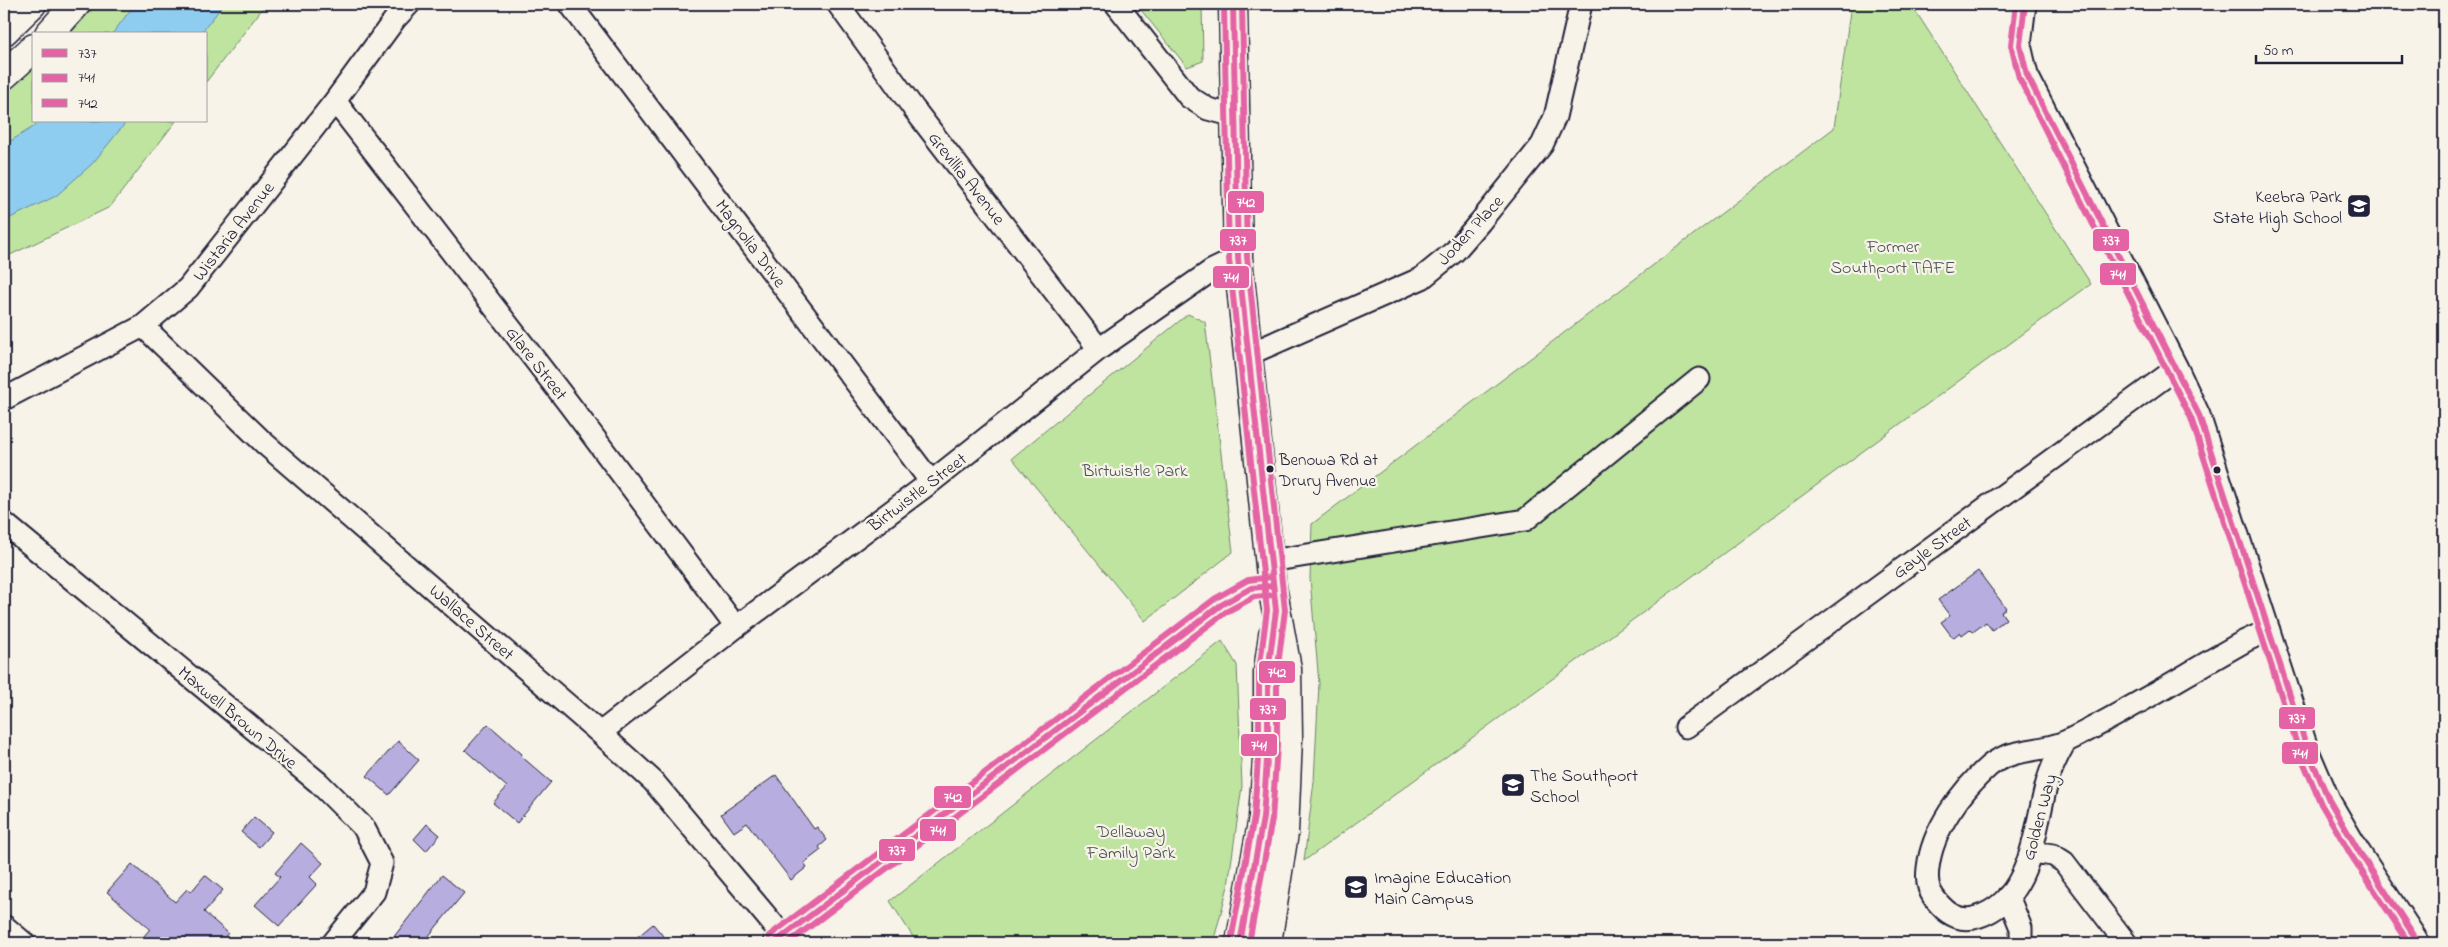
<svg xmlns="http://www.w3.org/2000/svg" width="2448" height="947" font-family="'Indie Flower',sans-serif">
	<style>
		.green { fill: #bfe49f; stroke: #70836d }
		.water { fill: #8fcdf0; stroke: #6389a8 }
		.building { fill: #b7adde; stroke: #22223b }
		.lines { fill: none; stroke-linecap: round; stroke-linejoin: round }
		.minor-casing { stroke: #22223b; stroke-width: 25 }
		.major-casing { stroke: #22223b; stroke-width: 31 }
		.minor { stroke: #f7f3e8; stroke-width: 21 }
		.major { stroke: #f7f3e8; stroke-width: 28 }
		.bus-1-casing { stroke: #f7f3e8; stroke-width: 10 }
		.bus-2-casing { stroke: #f7f3e8; stroke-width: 10 }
		.bus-3-casing { stroke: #f7f3e8; stroke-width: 10 }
		.bus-1 { stroke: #e463a4; stroke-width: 6 }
		.bus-2 { stroke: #e463a4; stroke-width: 6 }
		.bus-3 { stroke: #e463a4; stroke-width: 6 }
		.bus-dot { fill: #22223b; stroke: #f7f3e8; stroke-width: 2 }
		.labels { text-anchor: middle; stroke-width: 4.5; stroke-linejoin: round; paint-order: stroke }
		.bus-label { font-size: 17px; fill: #22223b; stroke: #f7f3e8; text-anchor: start }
		.street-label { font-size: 18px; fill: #22223b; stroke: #f7f3e8 }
		.poi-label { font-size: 18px; fill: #22223b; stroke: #f7f3e8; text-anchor: start }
		.park-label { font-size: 18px; fill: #495254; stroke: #f7f3e8 }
		.line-badge { stroke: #f7f3e8; stroke-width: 2 }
		.badge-label { font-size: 14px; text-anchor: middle; font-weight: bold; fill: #fff }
	</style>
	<rect width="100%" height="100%" fill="#f7f3e8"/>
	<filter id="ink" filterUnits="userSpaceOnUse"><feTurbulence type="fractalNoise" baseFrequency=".02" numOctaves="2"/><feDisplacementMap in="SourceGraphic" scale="10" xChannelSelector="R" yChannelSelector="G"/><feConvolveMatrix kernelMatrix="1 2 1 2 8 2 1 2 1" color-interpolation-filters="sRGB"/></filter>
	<g filter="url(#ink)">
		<!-- green -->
		<path class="green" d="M97,4H266L206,82V34H70Z
			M1136,4H1202L1203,61L1187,67Z
			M1851,4H1911L2091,284L1304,861L1314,781L1319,684L1310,578L1312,524L1834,128Z
			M34,68V121H176L110,207L4,258V95Z
			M1188,314L1205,322L1233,552L1145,621L1012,458Z
			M1222,641L1237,665L1242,786L1228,886L1213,943H917L890,901Z"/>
		<!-- water -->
		<path class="water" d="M135,4H224L200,34H112Z
			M43,121H127L93,163L56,196L4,221V145Z"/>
		<!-- building -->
		<path class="building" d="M1978,571L2006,608L2001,612L2006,619L1992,630L1986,622L1973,632L1970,629L1962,635L1960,632L1953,638L1941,622L1950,616L1938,600Z
			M488,724L522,754L521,756L551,782L517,823L493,803L507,787L465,750Z
			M398,741L419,760L389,795L367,776Z
			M776,775L814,829L817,827L827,840L819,847L821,850L804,863L807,867L791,880L747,823L734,832L721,814Z
			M254,817L272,832L259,847L241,832Z
			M427,824L440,835L426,851L414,839Z
			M301,843L323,863L310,877L317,884L279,926L255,905L280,877L275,873Z
			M132,864L175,902L187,889L191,892L205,875L223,890L204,912L228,933L220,943H138L150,929L107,892Z
			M442,875L464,893L423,943H389Z
			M653,924L669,943H630Z"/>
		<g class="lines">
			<defs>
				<path id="minor" d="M570,4L931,482
					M838,4L914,109L1099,349
					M1116,4L1189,97L1208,109L1235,116
					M2025,4L2020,45L2027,75L2177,368L2199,415L2308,751L2329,800L2358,850L2419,943
					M335,101L569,404L736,627
					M143,326L264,443L600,733L653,781L783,936
					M1247,355L1422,278L1455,251L1480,222L1542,145L1555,117L1581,4
					M4,399L143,326L188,288L335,101L395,19L409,4
					M4,523L319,783L364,828L382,863L374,892L333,943
					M1270,561L1525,520L1699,379
					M1686,727L2177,368
					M600,733L736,627L931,482L1099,349L1211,271L1238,258
					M2065,742C2057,756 2051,768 2047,783C2034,830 2032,900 1977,917C1963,922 1950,916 1940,905C1929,893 1926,884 1928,868C1932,830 1961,791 1989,766C2012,747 2042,753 2067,741C2128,711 2186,674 2245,641L2269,630
					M2032,852L2053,855L2064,862L2126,943
					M2008,896L2021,928V943
					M4,926L24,943
					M774,943L1221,605L1251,588L1272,586"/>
				<path id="major" d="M1233,4L1238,258L1272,586L1287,669L1288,738L1284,833L1267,943
					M4,31L32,4
					M49,34L76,4
					M4,75L34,48
					M1240,943L1263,818L1268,745V672L1273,635"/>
			</defs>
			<!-- minor casing -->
			<use href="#minor" class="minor-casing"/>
			<!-- major casing -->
			<use href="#major" class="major-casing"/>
			<!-- minor -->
			<use href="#minor" class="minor"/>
			<!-- major -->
			<use href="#major" class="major"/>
			<defs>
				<path id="bus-1" d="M1233,4L1238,258L1276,610L1268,672V745L1263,818L1240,943
					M2025,4L2020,45L2027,75L2199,415L2308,751L2329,800L2358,850L2419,943
					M774,943L1221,605L1251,588L1272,586"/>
				<path id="bus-2" d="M1224,4L1229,259L1267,610L1259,672V745L1254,817L1231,941
					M2016,4L2011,45L2019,78L2191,418L2300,754L2321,804L2351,855L2409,943
					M788,943L1226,612L1254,597L1273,595"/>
				<path id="bus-3" d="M1242,4L1247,257L1285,610L1277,673V746L1272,819L1249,943
					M769,936L1216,598L1248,580L1271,577"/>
			</defs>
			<!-- bus-1 casing -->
			<use href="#bus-1" class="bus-1-casing"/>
			<!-- bus-2 casing -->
			<use href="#bus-2" class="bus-2-casing"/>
			<!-- bus-3 casing -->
			<use href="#bus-3" class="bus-3-casing"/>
			<!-- bus-1 -->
			<use href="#bus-1" class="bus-1"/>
			<!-- bus-2 -->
			<use href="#bus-2" class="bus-2"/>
			<!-- bus-3 -->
			<use href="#bus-3" class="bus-3"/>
		</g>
	</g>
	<!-- icons -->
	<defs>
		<symbol id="school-square" viewBox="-11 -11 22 22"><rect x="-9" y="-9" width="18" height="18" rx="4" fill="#22223b" stroke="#f7f3e8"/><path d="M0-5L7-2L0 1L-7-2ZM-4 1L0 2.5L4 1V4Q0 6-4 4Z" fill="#fff"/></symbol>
	</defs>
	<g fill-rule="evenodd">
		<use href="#school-square" x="2345" y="192" width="28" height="28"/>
		<use href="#school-square" x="1499" y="771" width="28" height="28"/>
		<use href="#school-square" x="1342" y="873" width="28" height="28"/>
	</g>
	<!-- markers -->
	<g class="bus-dot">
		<circle cx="1270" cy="469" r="4.5"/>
		<circle cx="2217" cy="470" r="4.5"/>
	</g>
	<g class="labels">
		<!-- bus labels -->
		<g class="bus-label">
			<text x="1279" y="465">Benowa Rd at<tspan x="1279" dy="21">Drury Avenue</tspan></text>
		</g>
		<!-- street labels -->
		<g class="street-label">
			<text transform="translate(967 178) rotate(52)" y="6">Grevillia Avenue</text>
			<text transform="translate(1470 230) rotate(-47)" y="6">Joden Place</text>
			<text transform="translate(233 231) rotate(-52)" y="6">Wistaria Avenue</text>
			<text transform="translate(751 243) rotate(53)" y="6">Magnolia Drive</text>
			<text transform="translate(537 363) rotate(52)" y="6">Glare Street</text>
			<text transform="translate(917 492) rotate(-37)" y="6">Birtwistle Street</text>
			<text transform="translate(1932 547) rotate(-36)" y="6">Gayle Street</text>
			<text transform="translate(472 622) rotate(41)" y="6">Wallace Street</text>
			<text transform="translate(238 717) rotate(40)" y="6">Maxwell Brown Drive</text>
			<text transform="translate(2039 817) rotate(-75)" y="6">Golden Way</text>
		</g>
		<!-- poi labels -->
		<g class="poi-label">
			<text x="2342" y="202" text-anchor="end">Keebra Park<tspan x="2342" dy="21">State High School</tspan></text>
			<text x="1530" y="781">The Southport<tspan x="1530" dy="21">School</tspan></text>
			<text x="1374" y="883">Imagine Education<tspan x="1374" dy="21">Main Campus</tspan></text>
		</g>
		<!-- park labels -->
		<g class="park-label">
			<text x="1893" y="252">Former<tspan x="1893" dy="21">Southport TAFE</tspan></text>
			<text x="1135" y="476">Birtwistle Park</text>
			<text x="1131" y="837">Dellaway<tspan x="1131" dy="21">Family Park</tspan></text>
		</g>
	</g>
	<g class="line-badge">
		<rect x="1227" y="190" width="38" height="24" rx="5" fill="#e463a4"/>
		<rect x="1219" y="228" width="38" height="24" rx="5" fill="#e463a4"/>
		<rect x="2092" y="228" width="38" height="24" rx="5" fill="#e463a4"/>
		<rect x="2099" y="262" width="38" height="24" rx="5" fill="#e463a4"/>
		<rect x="1212" y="265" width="38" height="24" rx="5" fill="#e463a4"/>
		<rect x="1258" y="660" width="38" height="24" rx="5" fill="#e463a4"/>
		<rect x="1249" y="697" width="38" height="24" rx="5" fill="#e463a4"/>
		<rect x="2278" y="706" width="38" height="24" rx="5" fill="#e463a4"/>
		<rect x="1240" y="733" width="38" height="24" rx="5" fill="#e463a4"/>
		<rect x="2281" y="741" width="38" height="24" rx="5" fill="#e463a4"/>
		<rect x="933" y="785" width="39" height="24" rx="5" fill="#e463a4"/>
		<rect x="919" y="818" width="38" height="24" rx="5" fill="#e463a4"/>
		<rect x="878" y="838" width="38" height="24" rx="5" fill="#e463a4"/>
	</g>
	<g class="badge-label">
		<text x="1246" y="207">742</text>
		<text x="1238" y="245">737</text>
		<text x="2111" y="245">737</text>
		<text x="2118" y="279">741</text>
		<text x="1231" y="282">741</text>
		<text x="1277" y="677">742</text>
		<text x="1268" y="714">737</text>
		<text x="2297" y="723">737</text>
		<text x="1259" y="750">741</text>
		<text x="2300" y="758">741</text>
		<text x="953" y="802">742</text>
		<text x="938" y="835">741</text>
		<text x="897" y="855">737</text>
	</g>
	<!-- margin -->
	<rect width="2448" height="947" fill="none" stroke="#f7f3e8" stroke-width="20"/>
	<rect x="10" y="10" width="2428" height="927" fill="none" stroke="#22223b" stroke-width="2" filter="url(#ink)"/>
	<!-- legend -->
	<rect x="32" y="32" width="175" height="90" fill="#f7f3e8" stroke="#a29fa3"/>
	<rect x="42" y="49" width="25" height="8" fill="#e463a4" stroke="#a29fa3"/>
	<text x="78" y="58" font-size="15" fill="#22223b">737</text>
	<rect x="42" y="74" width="25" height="8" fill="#e463a4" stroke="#a29fa3"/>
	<text x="78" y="82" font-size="15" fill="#22223b">741</text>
	<rect x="42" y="99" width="25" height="8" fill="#e463a4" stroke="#a29fa3"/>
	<text x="78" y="108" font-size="15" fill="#22223b">742</text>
	<!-- scale -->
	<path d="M2256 55v8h146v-8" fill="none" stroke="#22223b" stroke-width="2.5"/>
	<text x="2263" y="55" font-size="15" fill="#22223b" stroke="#f7f3e8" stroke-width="4" paint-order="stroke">50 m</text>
</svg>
